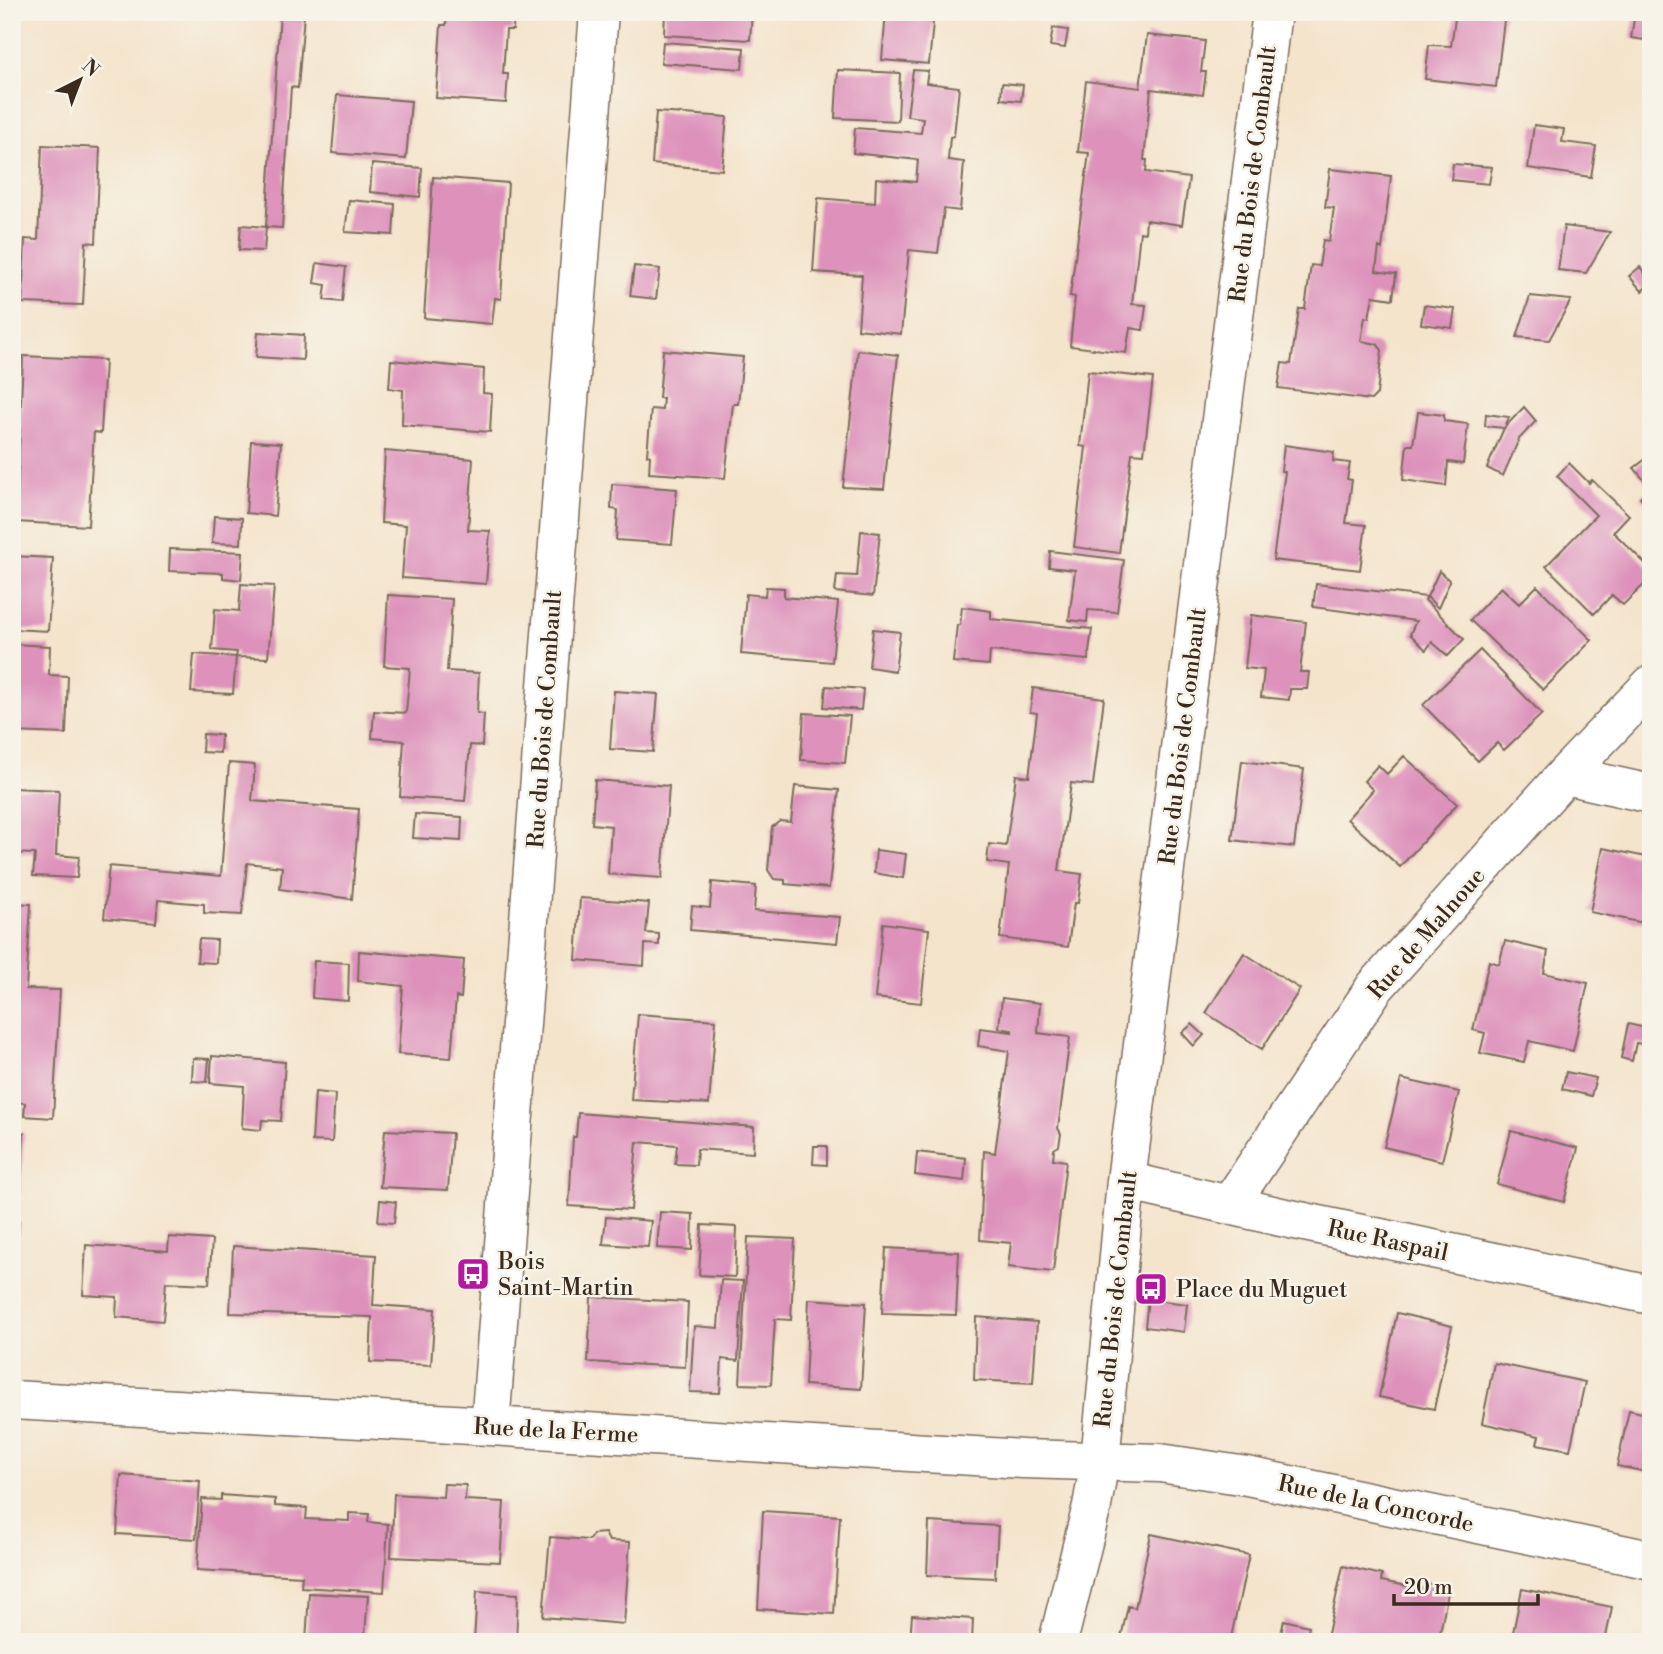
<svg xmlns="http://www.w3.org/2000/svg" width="1663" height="1654" font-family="'Libre Bodoni',serif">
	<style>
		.building { fill: #dd91bb }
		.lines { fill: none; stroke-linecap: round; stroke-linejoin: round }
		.minor-casing { stroke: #7c6b5b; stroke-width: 41 }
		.minor { stroke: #fff; stroke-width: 38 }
		.labels { text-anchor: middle; stroke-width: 5; stroke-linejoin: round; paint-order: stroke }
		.street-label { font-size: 23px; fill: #3b2a1e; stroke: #f7f3e8 }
		.poi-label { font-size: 23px; fill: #3b2a1e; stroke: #f7f3e8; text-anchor: start }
	</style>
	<rect width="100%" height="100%" fill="#f7f3e8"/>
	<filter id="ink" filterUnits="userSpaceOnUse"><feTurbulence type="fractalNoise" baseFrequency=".0143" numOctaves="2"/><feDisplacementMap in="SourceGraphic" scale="14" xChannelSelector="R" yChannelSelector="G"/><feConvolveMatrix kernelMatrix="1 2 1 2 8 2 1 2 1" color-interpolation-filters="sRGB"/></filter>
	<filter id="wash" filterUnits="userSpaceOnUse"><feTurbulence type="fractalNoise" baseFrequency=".00686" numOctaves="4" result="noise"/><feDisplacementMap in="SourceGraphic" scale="28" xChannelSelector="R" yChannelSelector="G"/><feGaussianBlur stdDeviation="1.57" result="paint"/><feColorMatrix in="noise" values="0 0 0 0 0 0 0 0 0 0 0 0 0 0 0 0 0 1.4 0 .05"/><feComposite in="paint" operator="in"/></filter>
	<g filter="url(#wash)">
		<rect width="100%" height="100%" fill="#f4e4cc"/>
		<g id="blocks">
			<!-- building -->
			<path class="building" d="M447,12H514L513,30H506L503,74H508L506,103L436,98L441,25H446Z
				M665,12H752L750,40L664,35Z
				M886,12H934L929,64L882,60Z
				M1456,12H1505L1496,87L1425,79L1429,45L1451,46Z
				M280,13L304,15L298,88L291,87L282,228L266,227Z
				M1635,13L1651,15V41L1631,38Z
				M1053,28L1068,30L1065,48L1050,46Z
				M1147,35L1205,41L1201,72H1206L1203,95L1151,89L1144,160H1147L1146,172L1189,178L1182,225L1146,220L1145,233L1140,232L1132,304L1146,305L1143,330L1130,328L1126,353L1070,346L1075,297L1070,296L1089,153L1078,152L1086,81L1140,88Z
				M663,42L744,48L742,69L661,63Z
				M838,70L900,73L898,121L835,118Z
				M913,70L928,71L926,83L959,87L954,136L950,137L948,160L964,162L960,211L944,209L938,253L909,250L901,334L858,329L862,275L813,272L818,198L875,203L876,178L916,182L918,160L853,153L855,128L921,133L923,118L907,116Z
				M1002,83L1023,85L1021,101L1001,99Z
				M337,95L411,101L406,159L332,153Z
				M656,112L727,117L722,170L652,164Z
				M1534,125L1564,129L1562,142L1596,146L1591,177L1528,168Z
				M42,145L100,148L96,243L86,242L83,305L22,303L25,239L38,240Z
				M372,164L422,168L420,197L370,192Z
				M1453,164L1492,167L1489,184L1451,180Z
				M1330,169L1391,176L1382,249L1379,247L1376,271L1396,274L1393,299L1373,296L1369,318L1365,317L1361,341L1377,344L1382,350L1377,394L1371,400L1278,388L1282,363L1291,364L1299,309H1305L1311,265L1319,266L1323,240L1329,241L1334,208L1325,207Z
				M433,177L508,183L501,299L495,298L492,324L424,318Z
				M349,200L395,204L393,235L345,232Z
				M241,225L266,227L264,251L239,250Z
				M1564,226L1610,232L1586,273L1558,270Z
				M317,263L346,267L342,302L324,300L326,285L314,283Z
				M634,266L660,269L656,299L630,296Z
				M1640,267L1651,280V283L1642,291L1629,276Z
				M1530,296L1571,300L1549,340L1517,337Z
				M1424,305L1455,309L1452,328L1421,324Z
				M258,332L304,335L303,360L256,357Z
				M663,350L743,357L738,404H733L725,478L649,473L650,456L647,455L651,409L662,410L663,398H659Z
				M858,350L898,355L884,489L843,487Z
				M23,356L105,360L101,433L94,432L88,526L16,522Z
				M391,360L484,369L483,393L492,394L490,432L402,425L403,390L389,388Z
				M1088,371L1153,378L1144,454L1132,453L1119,553L1074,547L1086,447L1080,446Z
				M1524,407L1536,421L1519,439L1503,476L1487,468L1504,428L1485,426L1486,414L1509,417L1505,427Z
				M1418,412L1444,415V421L1468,424L1463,464L1448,462L1446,486L1403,480L1407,445H1413Z
				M251,441L281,443L275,516L246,513Z
				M1284,445L1334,452L1333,461L1350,463L1347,479L1352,480L1346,523L1366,525L1360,570L1273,560L1285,472L1281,471Z
				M385,451L473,459L468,530L490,531L486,584L402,578L406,525L381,523Z
				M1651,455V509L1640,497L1651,488L1634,468Z
				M1569,463L1589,483L1592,480L1629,515L1613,532L1651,569V578L1623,605L1612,595L1594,614L1546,566L1596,515L1557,476Z
				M612,484L677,489L672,544L616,540L618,510L611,509Z
				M214,516L242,518L241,544L212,543Z
				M861,531L880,533L873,596L835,592L837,575L857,576Z
				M170,549L243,552L241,580L223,578V573L169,571Z
				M1050,551L1124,560L1117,612L1088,610L1087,622L1069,620L1075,570L1049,567Z
				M12,556L53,558L48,631L12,629Z
				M1439,571L1450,581L1438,608L1427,597Z
				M241,584L274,586L268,658L236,657L233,694L191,692L194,654L236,657L237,652L212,650L215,609L239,611Z
				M1316,584L1427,597L1425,600L1464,639L1448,656L1432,642L1426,650L1410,634L1416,621L1313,607Z
				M1537,586L1592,640L1543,690L1470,620L1501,587L1519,604Z
				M766,587L784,588V597L838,602L832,662L741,654L746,594L765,596Z
				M388,595L452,599L447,671L479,673L477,713L484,714L482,746L470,745L465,801L400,797L404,741L372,738L374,711L406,713L410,668L384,666Z
				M962,607L991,611V619L1092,629L1088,660L990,651L989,665L953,662L957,625H960Z
				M1251,615L1306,622L1300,672H1309L1307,689H1290L1289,700L1261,697L1264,670L1245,668Z
				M873,629L900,632L895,671L869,667Z
				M12,644L50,646L49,675L68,676L66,734L12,732Z
				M1480,650L1542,714L1504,750L1497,743L1478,761L1423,705Z
				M826,686L863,689L861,710L824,707Z
				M1033,688L1104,698L1093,785L1071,783L1059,871L1082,874L1078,903H1074L1068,947L1000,938L1009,865L987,862L989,844L1006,846L1016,775L1029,777L1037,713L1030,712Z
				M614,691L658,694L653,752L610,749Z
				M804,713L850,716L845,763L801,760Z
				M203,734L221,735L220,753L202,752Z
				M1404,756L1457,804L1400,867L1347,819L1373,790L1364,781L1378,765L1387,774Z
				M1242,761L1304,769L1294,847L1232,840Z
				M229,763L255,765L252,801L359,809L352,899L280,889L282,867L247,863L242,915L204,913V904L158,900L156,923L104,918L109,866L221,876Z
				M595,780L669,786L662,878L608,874L611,826L592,824Z
				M795,786L839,790L829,888L785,884V880L774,879L768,870L772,827L780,821L791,822Z
				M12,788L59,790L56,855L79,857L77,878L33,876L35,854L12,853Z
				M415,814L462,817L461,841L413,838Z
				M1603,848L1651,858V887L1644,923L1590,912Z
				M876,850L906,854L903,878L874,873Z
				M712,882L756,886L754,911L840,917L837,943L690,930L692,906L710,908Z
				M580,898L649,903L646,933L659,934V945L645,944L644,966L576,960Z
				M12,903L31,904L26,989L60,990L53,1118L24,1116L25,1103L12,1102Z
				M883,923L929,929L921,1003L875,998Z
				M199,939L217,940L216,963L197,962Z
				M1505,941L1548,951L1544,973L1588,983L1573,1051L1529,1041L1524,1062L1480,1053L1485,1033L1473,1030L1489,961L1499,964Z
				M359,951L464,960L461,998L456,997L451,1058L398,1054L403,986L358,981Z
				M1244,953L1300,989L1262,1049L1206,1013Z
				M314,961L349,963L348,1001L312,998Z
				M1002,998L1040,1003L1038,1033L1070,1037L1058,1128L1061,1134L1059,1146L1054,1149L1053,1159L1066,1161L1053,1272L1008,1267L1011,1243L980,1240L984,1151L995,1153L1009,1051L978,1046L980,1028L1012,1032V1030L999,1028Z
				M638,1014L716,1020L709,1104L631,1100Z
				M1192,1024L1204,1035L1194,1046L1182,1033Z
				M1628,1024L1650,1029L1647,1045L1636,1043L1632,1061L1621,1058Z
				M212,1056L285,1062L281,1121L262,1120L261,1130L242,1128L244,1086L210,1083Z
				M193,1058L209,1059L207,1082L192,1081Z
				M1566,1072L1596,1078L1591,1096L1562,1089Z
				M1401,1079L1459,1092L1442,1161L1384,1147Z
				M315,1092L335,1094L332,1142L312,1141Z
				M578,1113L754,1127L753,1153L697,1149L696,1165L675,1164L677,1145L637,1142L631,1210L569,1206L573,1137H576Z
				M385,1130L452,1133L448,1190L380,1187Z
				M1511,1131L1578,1148L1564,1202L1497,1184Z
				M12,1132L24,1133L20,1196H12Z
				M814,1146H827V1165L813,1164Z
				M917,1152L966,1158L964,1181L915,1175Z
				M380,1200L396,1202L394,1223L378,1222Z
				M660,1212L693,1214L692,1250L657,1248Z
				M606,1217L651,1221L648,1247L603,1244Z
				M12,1221H19L17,1250H12Z
				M702,1225L737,1227L735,1277L699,1275Z
				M169,1237L212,1240L209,1284L166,1282L163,1321L116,1317L117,1297L83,1295L86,1245L168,1251Z
				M748,1237L795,1239L791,1320L775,1319L771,1385L740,1384Z
				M233,1246L376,1255L373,1305L435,1309L431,1365L370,1362L372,1317L230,1313Z
				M886,1248L959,1252L956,1315L882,1313Z
				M721,1280L743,1281L738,1361L722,1359L720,1393L690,1392L694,1326L718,1328Z
				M591,1297L688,1302L685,1367L588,1362Z
				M809,1299L866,1303L861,1389L805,1385Z
				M1148,1299L1187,1304L1184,1332L1145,1327Z
				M1397,1313L1452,1326L1434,1409L1379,1397Z
				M976,1317L1037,1322L1033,1383L974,1380Z
				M1494,1363L1585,1382L1570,1450L1537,1444L1539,1436L1482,1423Z
				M1629,1410L1651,1415V1473L1617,1466Z
				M121,1475L200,1481L196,1539L117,1534Z
				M444,1484L466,1485L465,1500L504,1502L500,1562L391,1557L394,1494L443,1497Z
				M221,1495L275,1499V1506L307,1508L306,1519L349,1521V1513L369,1514L368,1522L388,1524L384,1592L301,1587L302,1576L197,1570L202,1499L221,1500Z
				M763,1511L840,1516L834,1614L758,1609Z
				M929,1522L998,1526L995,1578L927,1575Z
				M605,1533L609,1541L630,1542L624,1624L543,1617L550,1537L589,1540L593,1534Z
				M1151,1534L1249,1555L1230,1642H1120L1128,1606L1135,1608Z
				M1343,1566L1382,1575L1381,1581L1423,1589L1425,1583L1449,1588L1438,1642H1344L1327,1638Z
				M1522,1589L1612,1607L1605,1642H1511Z
				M477,1591L518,1594L516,1642H474Z
				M309,1593L368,1596L365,1634H371L370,1642H306Z
				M912,1615L973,1619L972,1642H910Z
				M1284,1620L1309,1626L1306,1642L1280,1638Z"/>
		</g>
	</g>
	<g filter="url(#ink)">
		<use href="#blocks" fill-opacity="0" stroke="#7c6b5b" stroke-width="2"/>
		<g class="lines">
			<defs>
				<path id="minor" d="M1565,775L1651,794
					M1126,1181L1281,1217L1651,1295
					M1230,1204L1375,987L1565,775L1651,685
					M12,1400L490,1426L1023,1459L1160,1463L1247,1476L1651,1560
					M490,1426L599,12
					M1058,1642L1092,1506L1100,1461L1126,1181L1272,12"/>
			</defs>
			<!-- minor casing -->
			<use href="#minor" class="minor-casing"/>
			<!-- minor -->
			<use href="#minor" class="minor"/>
		</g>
	</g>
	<!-- icons -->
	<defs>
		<symbol id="bus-square" viewBox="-11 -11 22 22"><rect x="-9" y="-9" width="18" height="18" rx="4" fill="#b5179e" stroke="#f7f3e8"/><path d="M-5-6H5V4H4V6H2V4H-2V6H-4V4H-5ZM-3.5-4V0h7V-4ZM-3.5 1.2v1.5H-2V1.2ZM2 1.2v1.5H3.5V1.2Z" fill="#fff"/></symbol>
	</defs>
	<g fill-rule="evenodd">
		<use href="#bus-square" x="454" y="1255" width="38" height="38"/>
		<use href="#bus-square" x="1132" y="1270" width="38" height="38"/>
	</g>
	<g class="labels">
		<!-- street labels -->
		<g class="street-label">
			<text transform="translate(1252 174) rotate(-83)" y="8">Rue du Bois de Combault</text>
			<text transform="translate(544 719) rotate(-86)" y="8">Rue du Bois de Combault</text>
			<text transform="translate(1182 736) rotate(-83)" y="8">Rue du Bois de Combault</text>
			<text transform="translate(1426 933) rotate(-49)" y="8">Rue de Malnoue</text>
			<text transform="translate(1388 1240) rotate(12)" y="8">Rue Raspail</text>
			<text transform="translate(1115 1299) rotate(-84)" y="8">Rue du Bois de Combault</text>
			<text transform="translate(556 1430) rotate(3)" y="8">Rue de la Ferme</text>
			<text transform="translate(1376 1503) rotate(12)" y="8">Rue de la Concorde</text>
		</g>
		<!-- poi labels -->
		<g class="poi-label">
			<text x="498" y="1269">Bois<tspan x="498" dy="26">Saint-Martin</tspan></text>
			<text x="1176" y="1297">Place du Muguet</text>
		</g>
	</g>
	<!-- margin -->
	<rect width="1663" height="1654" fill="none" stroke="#f7f3e8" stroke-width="42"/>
	<!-- north arrow -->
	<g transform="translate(80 80) rotate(42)" stroke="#f7f3e8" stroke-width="5" paint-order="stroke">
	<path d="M0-5L12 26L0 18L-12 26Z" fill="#3b2a1e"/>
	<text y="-10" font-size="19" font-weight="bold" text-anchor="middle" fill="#3b2a1e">N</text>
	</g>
	<!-- scale -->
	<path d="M1394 1594v10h144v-10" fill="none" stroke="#3b2a1e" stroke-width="3.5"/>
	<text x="1404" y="1594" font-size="21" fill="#3b2a1e" stroke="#f7f3e8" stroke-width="5" paint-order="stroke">20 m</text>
</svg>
